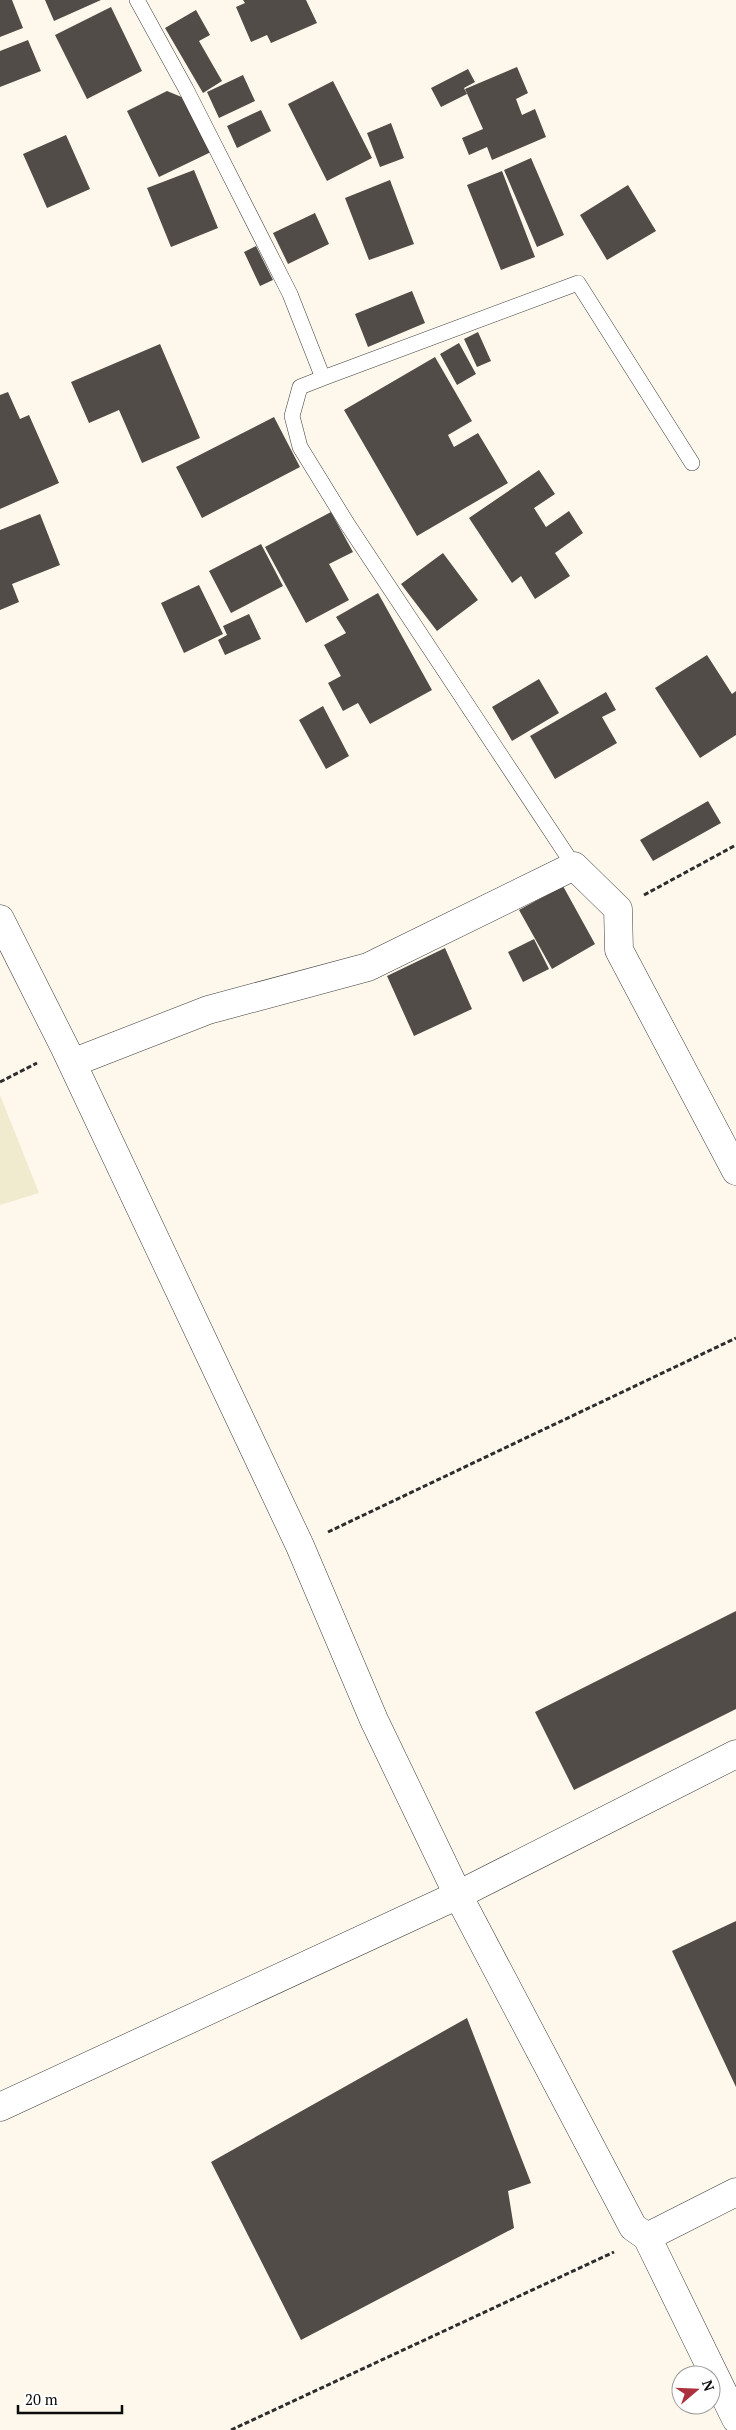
<svg xmlns="http://www.w3.org/2000/svg" width="736" height="2430" font-family="'PT Serif',serif">
	<style>
		.farmland { fill: #f0ebce }
		.building { fill: #524c48 }
		.lines { fill: none; stroke-linecap: round; stroke-linejoin: round }
		.lane-casing { stroke: #3e3e3e; stroke-width: 16 }
		.street-casing { stroke: #3e3e3e; stroke-width: 29 }
		.path { stroke: #2d2d2d; stroke-width: 3; stroke-dasharray: 5 2.5; stroke-linecap: butt }
		.lane { stroke: #fff; stroke-width: 15 }
		.street { stroke: #fff; stroke-width: 28 }
	</style>
	<rect width="100%" height="100%" fill="#fdf8eb"/>
	<!-- farmland -->
	<path class="farmland" d="M0,1095L39,1193L0,1205Z"/>
	<!-- building -->
	<path class="building" d="M0,0H12L23,28L0,37Z
		M45,0H101L54,21Z
		M243,0H306L317,23L271,43L267,35L251,42L236,7L245,3Z
		M111,7L142,71L87,99L55,35Z
		M196,10L210,35L199,41L222,81L203,93L165,28Z
		M28,40L41,71L0,87V51Z
		M517,67L528,93L516,99L522,115L535,109L546,137L492,160L487,147L469,155L462,138L483,129L465,89Z
		M468,69L475,82L464,88L467,94L441,107L431,88Z
		M243,75L255,101L219,118L207,92Z
		M333,81L372,158L327,181L288,104Z
		M167,91L184,98L211,152L159,177L127,111Z
		M261,110L271,131L237,148L227,126Z
		M391,123L404,158L380,167L367,133Z
		M66,135L90,189L47,208L23,154Z
		M531,158L564,235L537,247L504,170Z
		M194,170L218,228L171,247L147,188Z
		M502,171L535,257L501,270L467,185Z
		M390,180L414,244L369,260L345,198Z
		M628,185L656,231L607,260L580,215Z
		M315,213L329,244L288,264L273,233Z
		M256,246L273,280L260,286L244,252Z
		M412,291L425,323L368,347L355,314Z
		M478,332L491,361L477,367L464,339Z
		M459,343L476,374L457,385L440,354Z
		M160,344L200,438L142,463L119,410L89,423L71,382Z
		M435,357L472,421L448,435L454,447L478,433L508,483L417,536L344,410Z
		M8,392L20,419L29,415L59,483L0,509V395Z
		M274,417L300,467L202,518L176,467Z
		M539,470L555,494L534,508L546,527L569,511L583,533L555,553L570,576L535,599L521,576L512,583L469,518Z
		M331,512L353,552L329,564L349,600L306,623L265,547Z
		M40,514L60,565L12,584L19,602L0,610V530Z
		M261,544L283,586L231,613L209,571Z
		M443,553L478,600L437,631L401,584Z
		M199,585L223,634L184,653L161,603Z
		M378,593L432,690L370,724L358,703L343,711L328,683L341,676L324,645L346,633L336,617Z
		M249,614L261,639L225,655L218,640L227,635L223,626Z
		M707,655L732,694L736,691V735L700,758L655,688Z
		M539,679L559,713L512,741L492,707Z
		M606,692L616,710L602,717L617,743L555,779L530,736Z
		M323,706L349,756L326,769L299,720Z
		M708,801L721,823L653,861L640,840Z
		M563,886L595,944L552,969L519,910Z
		M534,939L549,969L523,982L508,952Z
		M445,948L472,1009L414,1036L387,976Z
		M736,1611V1709L574,1790L535,1712Z
		M736,1921V2087L672,1951Z
		M467,2018L531,2183L508,2191L514,2228L301,2340L211,2162Z"/>
	<g class="lines">
		<defs>
			<path id="lane" d="M137,0L186,89L290,294L323,378L300,387L292,416L300,447L348,525L574,866
				M323,378L578,283L692,463"/>
			<path id="street" d="M0,919L65,1048L300,1546L374,1720L458,1895L633,2227L647,2237L736,2419
				M72,1063L208,1010L368,967L574,866L618,909L619,950L736,1171
				M0,2107L458,1895L736,1754
				M647,2237L736,2192"/>
		</defs>
		<!-- lane casing -->
		<use href="#lane" class="lane-casing"/>
		<!-- street casing -->
		<use href="#street" class="street-casing"/>
		<!-- path -->
		<path class="path" d="M644,895L736,845
			M0,1082L37,1063
			M328,1532L736,1338
			M231,2430L614,2252"/>
		<!-- lane -->
		<use href="#lane" class="lane"/>
		<!-- street -->
		<use href="#street" class="street"/>
	</g>
	<!-- north arrow -->
	<g transform="translate(696 2390) rotate(71)"><circle r="24" fill="#ffffff" stroke="#9d9d9d"/>
	<path d="M0-4L9 19L0 12L-9 19Z" fill="#ac313f"/>
	<text y="-8" font-size="14" font-weight="bold" text-anchor="middle" fill="#0b0b0b">N</text>
	</g>
	<!-- scale -->
	<path d="M18 2405v8h104v-8" fill="none" stroke="#0b0b0b" stroke-width="2.5"/>
	<text x="25" y="2405" font-size="15" fill="#0b0b0b" stroke="#ffffff" stroke-width="4" paint-order="stroke">20 m</text>
</svg>
